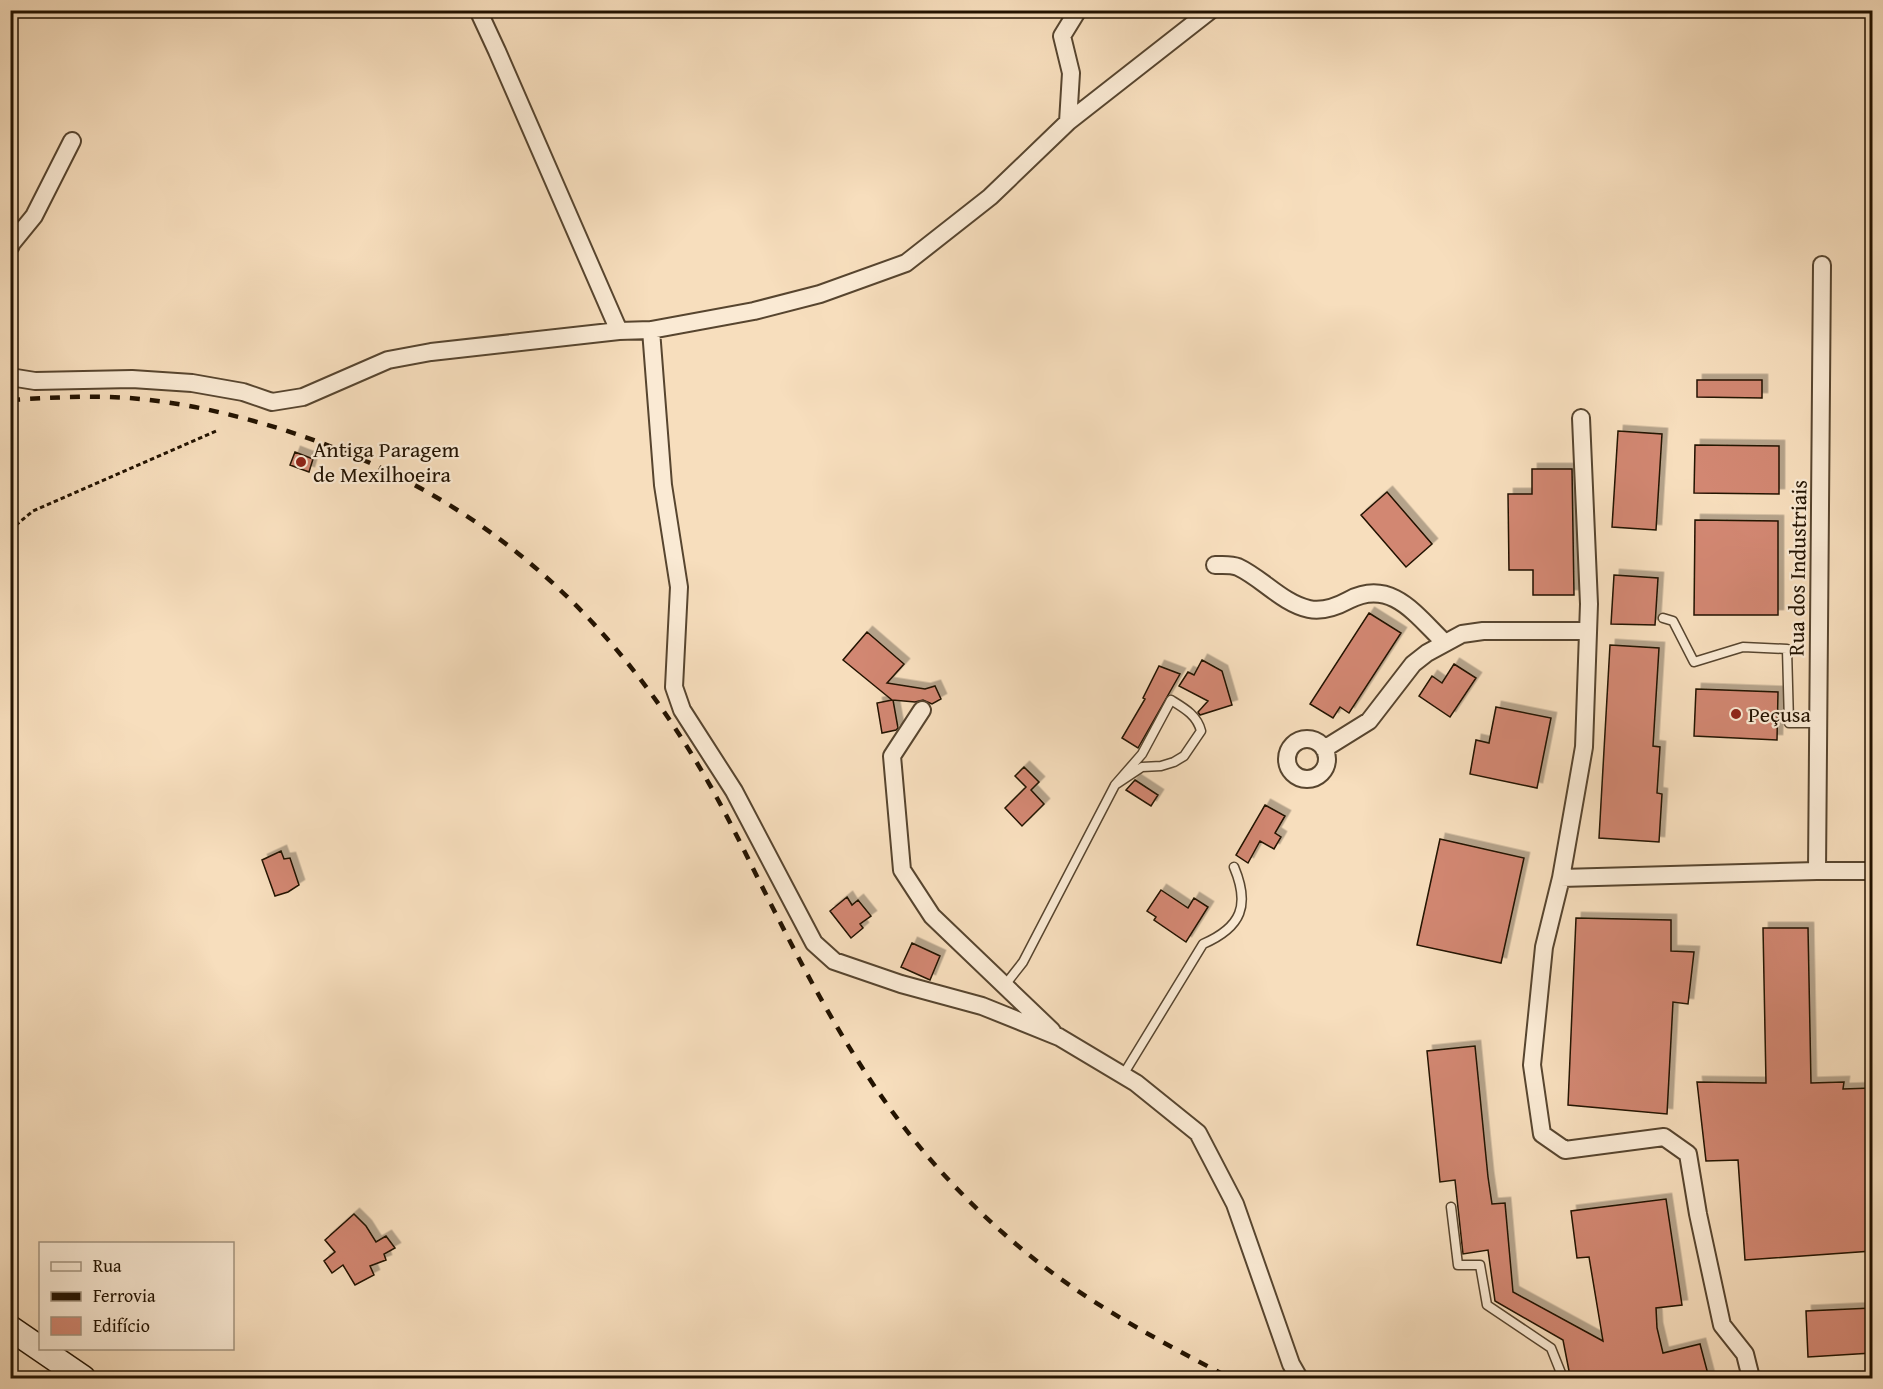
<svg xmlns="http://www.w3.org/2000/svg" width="1883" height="1389" font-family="'Gentium Book Plus',serif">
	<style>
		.building { fill: #d28772; stroke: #221200; stroke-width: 1.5; filter: url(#shadow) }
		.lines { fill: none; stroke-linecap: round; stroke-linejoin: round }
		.service-casing { stroke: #57452f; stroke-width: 11 }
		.minor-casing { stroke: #57452f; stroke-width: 20 }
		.secondary-casing { stroke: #221200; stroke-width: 27 }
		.path { stroke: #221200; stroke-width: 3; stroke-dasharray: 4.5 3; stroke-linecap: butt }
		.service { stroke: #faead4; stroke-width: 8 }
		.minor { stroke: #faead4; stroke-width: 16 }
		.secondary { stroke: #faead4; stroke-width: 24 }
		.rail { stroke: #221200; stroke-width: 4.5; stroke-dasharray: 10 10; stroke-linecap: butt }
		.poi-dot { fill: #8f2418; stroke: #faead4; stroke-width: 2 }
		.labels { text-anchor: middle; stroke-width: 4.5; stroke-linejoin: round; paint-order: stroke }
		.poi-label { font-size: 22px; fill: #221200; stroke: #faead4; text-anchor: start }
		.street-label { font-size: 22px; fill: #221200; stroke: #faead4 }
	</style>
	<defs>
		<filter id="shadow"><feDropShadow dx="5.5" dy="-5.5" stdDeviation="0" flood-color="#0004"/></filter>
	</defs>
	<rect width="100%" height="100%" fill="#f7debd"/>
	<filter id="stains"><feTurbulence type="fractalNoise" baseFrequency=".00333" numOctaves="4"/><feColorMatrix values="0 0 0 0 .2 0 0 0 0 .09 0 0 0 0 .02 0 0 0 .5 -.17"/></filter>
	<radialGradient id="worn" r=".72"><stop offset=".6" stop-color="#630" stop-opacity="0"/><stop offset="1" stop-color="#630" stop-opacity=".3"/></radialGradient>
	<!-- building -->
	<path class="building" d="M1697,380H1762V398L1697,397Z
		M1618,431L1662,434L1656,530L1612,527Z
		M1695,445L1779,446V494L1694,493Z
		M295,452L313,459L309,472L290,465Z
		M1532,469H1572L1574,595H1533V570H1509L1508,494H1532Z
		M1387,492L1432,544L1406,567L1361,515Z
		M1695,520L1778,521V615H1694Z
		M1614,575L1658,578L1655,625L1611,624Z
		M1369,613L1401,633L1349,713L1340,707L1333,718L1310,704Z
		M867,632L904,664L887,683L925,689L935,686L941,699L932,704L923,700L915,702L893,700L898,728L896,730L882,733L877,703L892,700L843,660Z
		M1610,645L1659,648L1653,746L1660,747L1657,793L1662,794L1659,842L1599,838Z
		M1202,660L1222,671L1232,705L1200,715L1198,712L1208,701L1179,686L1188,672L1194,675Z
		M1454,664L1476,678L1450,717L1419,696L1432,676L1442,683Z
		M1159,666L1180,674L1138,748L1122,738L1145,699L1143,698Z
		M1696,689L1778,692L1777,740L1694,736Z
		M1496,707L1551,718L1537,788L1470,774L1476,740L1489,743Z
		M1024,767L1039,782L1031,790L1044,804L1022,826L1005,808L1026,787L1015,776Z
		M1135,780L1158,795L1151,806L1126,790Z
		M1265,805L1285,816L1275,833L1281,837L1274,849L1260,841L1248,863L1236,855Z
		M1440,839L1524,858L1501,963L1417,945Z
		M281,851L284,859L290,858L299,885L288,892L275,896L262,860Z
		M1161,890L1188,908L1194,898L1208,907L1186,942L1154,920L1156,917L1147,911Z
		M847,897L852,905L858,900L871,916L860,924L863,928L851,938L830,911Z
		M1576,918L1671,920V951L1694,952L1688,1004L1673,1002L1667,1114L1568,1105Z
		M1763,928H1808L1811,1083L1844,1082L1843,1089L1872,1088V1251L1745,1260L1738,1160L1706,1161L1697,1082L1766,1083Z
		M912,943L940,956L930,980L901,967Z
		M1475,1046L1488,1177L1492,1204L1505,1203L1513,1292L1603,1341L1589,1257L1577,1258L1571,1211L1666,1199L1682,1305L1656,1308L1657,1328L1663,1353L1700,1344L1709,1378H1580L1579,1374L1570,1376L1563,1340L1495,1301L1488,1250L1463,1254L1455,1180L1440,1182L1427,1051Z
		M354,1214L366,1226L376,1242L386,1236L395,1248L384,1254L386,1260L370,1266L374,1275L355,1285L343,1265L332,1273L324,1261L335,1252L325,1240Z
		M1872,1308V1353L1808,1357L1806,1311Z"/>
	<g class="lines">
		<defs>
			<path id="service" d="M1663,618L1673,621L1694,662L1743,647L1787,649L1789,723H1818
				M1005,985L1023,962L1115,785L1142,767L1161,766L1174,762L1184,756L1201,731C1197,715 1184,708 1171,700L1142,754L1115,785
				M1123,1075L1203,944C1242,927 1250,905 1234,867
				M1451,1207L1458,1265H1480L1487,1305L1551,1348L1563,1378"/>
			<path id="minor" d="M478,10L497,51L619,331
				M1068,122L1071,73L1062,36L1078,10
				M10,247L12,243L34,216L72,141
				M651,330L663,485L679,587L674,687L682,710L734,791L814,943L834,961L901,984L982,1006L1059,1037L1136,1083L1198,1133L1235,1204L1291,1364L1299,1378
				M10,377L35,381L132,379L192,383L243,392L272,402L303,397L388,360L431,352L619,331L651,330L754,311L820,294L906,263L990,197L1068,122L1211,10
				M1581,418L1589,604L1584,747L1561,878L1544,947L1532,1065L1542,1134L1565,1150L1664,1137L1688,1154L1698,1214L1722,1325L1745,1354L1751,1378
				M1215,565C1222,565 1231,564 1238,567C1262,578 1282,603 1309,609C1323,612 1336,607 1349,600C1391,578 1416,615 1444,642
				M922,710L892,756L902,870L932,916L1052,1031
				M1287 759a20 20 0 1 1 40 0a20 20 0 1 1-40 0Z
				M1324,749L1369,721L1413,664L1427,653L1462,634L1483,631H1588
				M1817,871L1822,265
				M1561,878L1817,871H1872"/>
			<path id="secondary" d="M10,1328L83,1378"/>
		</defs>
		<!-- service casing -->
		<use href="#service" class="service-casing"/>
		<!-- minor casing -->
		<use href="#minor" class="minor-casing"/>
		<!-- secondary casing -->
		<use href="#secondary" class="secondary-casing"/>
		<!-- path -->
		<path class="path" d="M10,530L33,511L216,431"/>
		<!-- service -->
		<use href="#service" class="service"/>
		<!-- minor -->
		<use href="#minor" class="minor"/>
		<!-- secondary -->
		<use href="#secondary" class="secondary"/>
		<!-- rail -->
		<path class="rail" d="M10,400C44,398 77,396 110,397C168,399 226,412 281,429C464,487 595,595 694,758C726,810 751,866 779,920C815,991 855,1063 903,1126C947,1183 1000,1235 1058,1277C1112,1316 1171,1347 1230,1378"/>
	</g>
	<!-- markers -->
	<g class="poi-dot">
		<circle cx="301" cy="462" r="6"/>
		<circle cx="1736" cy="714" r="6"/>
	</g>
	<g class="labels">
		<!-- poi labels -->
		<g class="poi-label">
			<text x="313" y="457">Antiga Paragem<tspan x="313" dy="25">de Mexilhoeira</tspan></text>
			<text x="1748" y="722">Peçusa</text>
		</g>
		<!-- street labels -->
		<g class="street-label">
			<text transform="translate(1797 568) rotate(-89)" y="8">Rua dos Industriais</text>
		</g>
	</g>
	<!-- margin -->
	<rect width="1883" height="1389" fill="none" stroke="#f7debd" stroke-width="36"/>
	<rect x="12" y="12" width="1859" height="1365" fill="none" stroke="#221200" stroke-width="3"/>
	<rect x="18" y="18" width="1847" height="1353" fill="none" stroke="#221200" stroke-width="1.5"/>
	<!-- legend -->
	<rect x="39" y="1242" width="195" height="108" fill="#faead4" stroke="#a4947f" stroke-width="1.5"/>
	<rect x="51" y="1262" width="30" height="9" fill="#faead4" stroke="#a4947f" stroke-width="1.5"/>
	<text x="93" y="1272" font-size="18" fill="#221200">Rua</text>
	<rect x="51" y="1292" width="30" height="9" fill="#221200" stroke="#a4947f" stroke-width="1.5"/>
	<text x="93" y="1302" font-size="18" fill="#221200">Ferrovia</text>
	<rect x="51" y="1317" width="30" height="18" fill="#d28772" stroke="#a4947f" stroke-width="1.5"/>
	<text x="93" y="1332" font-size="18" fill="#221200">Edifício</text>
	<rect width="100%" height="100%" filter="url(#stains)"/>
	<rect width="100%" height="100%" fill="url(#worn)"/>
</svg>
